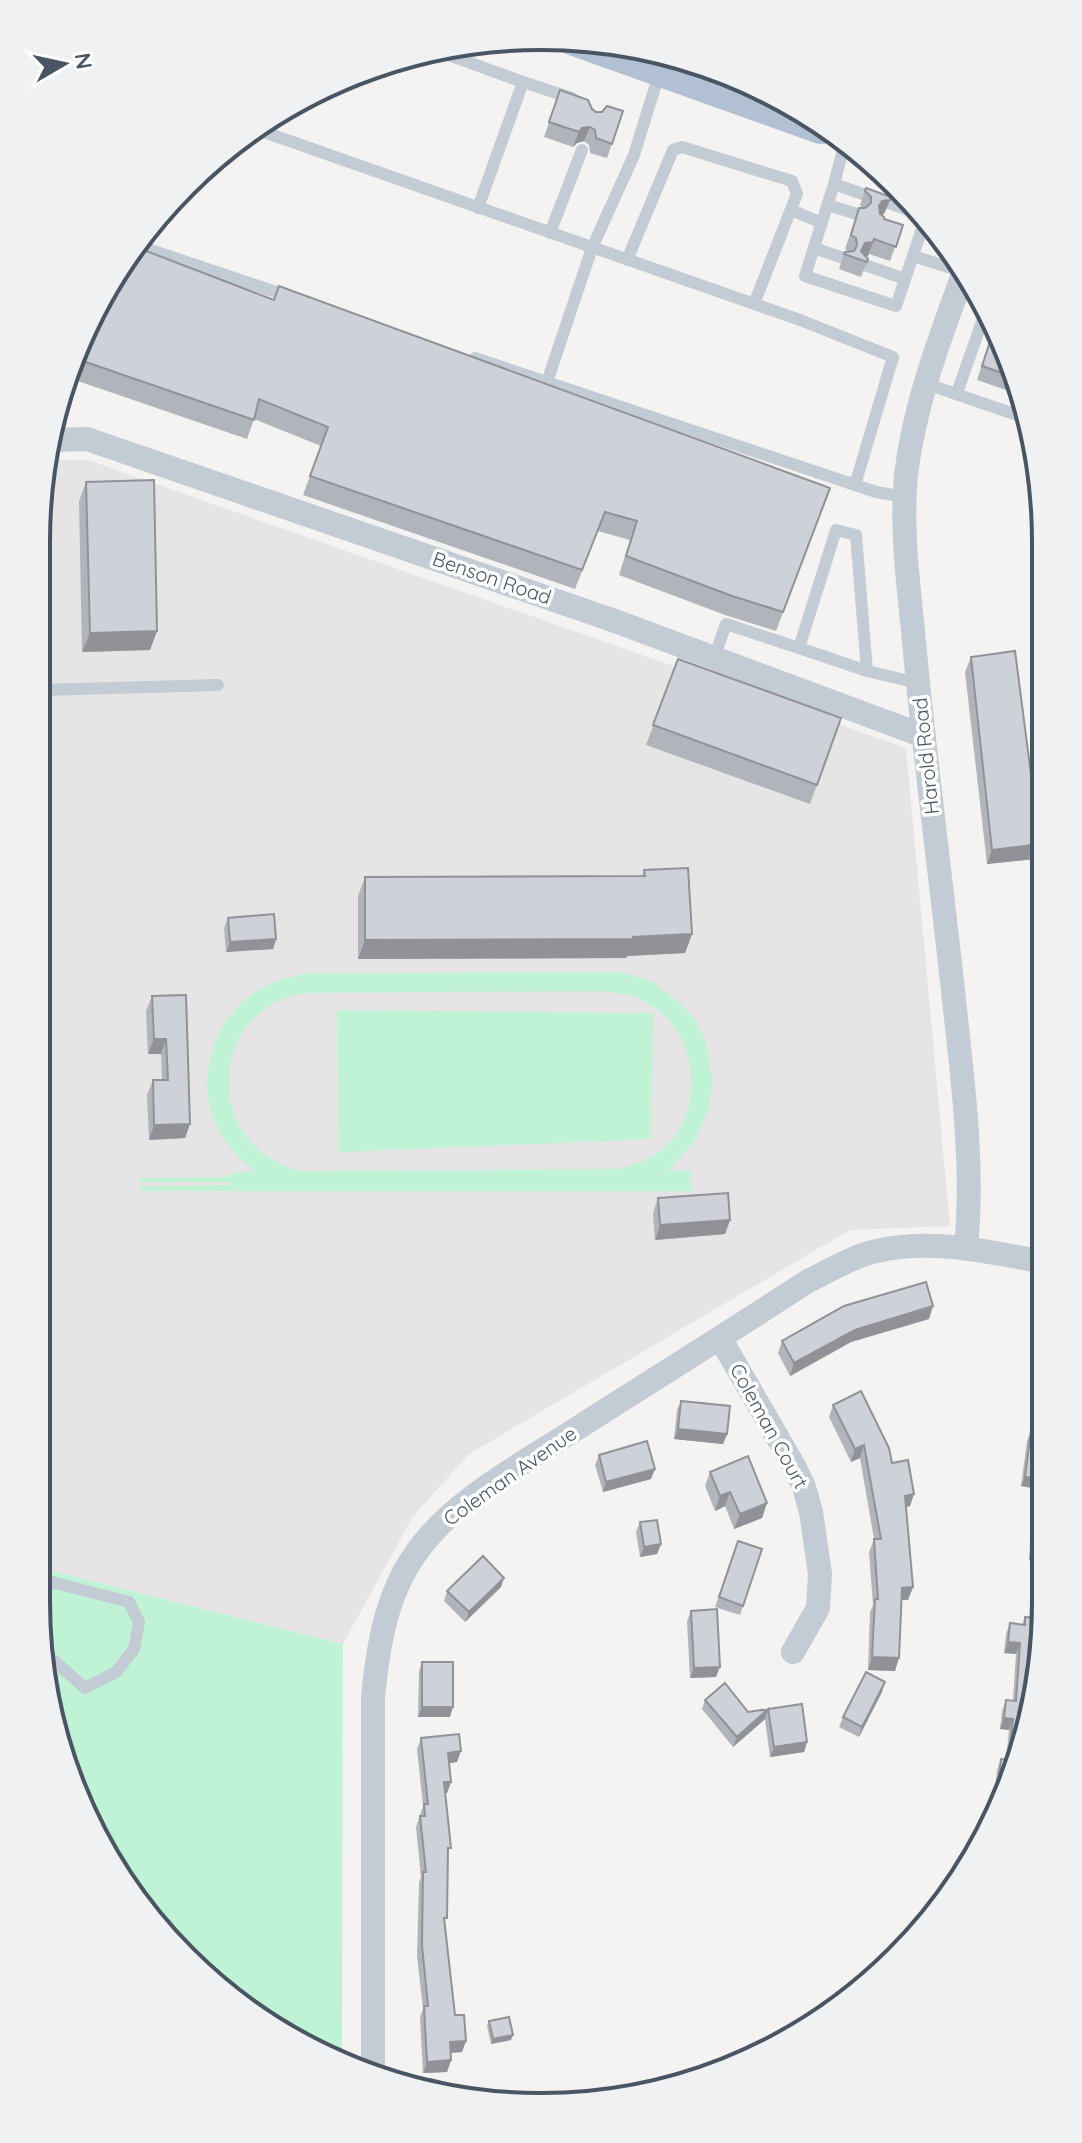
<svg xmlns="http://www.w3.org/2000/svg" width="1082" height="2143" font-family="Quicksand,sans-serif">
	<style>
		.education { fill: #e6e4e4 }
		.green { fill: #c0f3d6; fill-rule: evenodd }
		.lines { fill: none; stroke-linecap: round; stroke-linejoin: round }
		.lane { stroke: #c3ccd4; stroke-width: 12 }
		.street { stroke: #c3ccd4; stroke-width: 24 }
		.primary { stroke: #b1c0d2; stroke-width: 36 }
		.wall { fill: #b1b4ba }
		.shaded-wall { fill: #909297 }
		.building { fill: #ced1d8; stroke: #909297; stroke-width: 2 }
		.labels { text-anchor: middle; stroke-width: 7; stroke-linejoin: round; paint-order: stroke }
		.street-label { font-size: 20px; fill: #495562; stroke: #fff }
		.rim { fill: none; stroke: #495562; stroke-width: 4 }
	</style>
	<rect width="100%" height="100%" fill="#f5f3f2"/>
	<!-- education -->
	<path class="education" d="M50,460H88L906,748L950,1226L850,1230L469,1454L413,1516L343,1644L36,1567L37,508Z"/>
	<!-- green -->
	<path class="green" d="M621,972L653,982L681,1004L696,1021L705,1039L713,1081L709,1108L694,1142L668,1170H690L692,1191H140V1187L230,1185L229,1182H140V1178L230,1177V1173L254,1171C238,1157 224,1143 215,1123C196,1080 213,1022 251,995C269,982 288,977 309,973ZM594,991C609,992 624,993 637,998C697,1022 710,1106 663,1149C650,1160 633,1165 618,1169L301,1171C206,1149 205,1017 296,995C303,993 312,993 320,993Z
		M337,1010L653,1013L651,1139L339,1152Z
		M36,1567L343,1644L342,2059L288,2039L141,1910L63,1765L36,1602Z"/>
	<g class="lines">
		<!-- lane -->
		<path class="lane" d="M446,54L523,82L478,208
			M523,82L572,98
			M261,131L800,320L893,357L855,485
			M845,142L834,184L805,276L896,306L926,217
			M834,184L926,216
			M828,205L857,214
			M791,210L822,223
			M550,233L582,150
			M142,247L291,297
			M814,248L843,258
			M913,256L964,272
			M627,260L673,150L682,147L792,181L797,194L754,304
			M865,265L905,279
			M475,358L876,492L905,497
			M547,382L592,248L634,155L660,71
			M927,384L1023,417L1025,412
			M957,393L986,310
			M37,570L42,690L218,685
			M714,658L726,624L799,648
			M867,671L856,535L836,530L799,648L867,671L918,683
			M36,1578L129,1602L139,1622L134,1649L116,1672L85,1688L44,1652"/>
		<!-- street -->
		<path class="street" d="M964,272C940,338 914,405 906,475C900,537 911,601 916,663C927,775 942,888 954,1000C963,1083 974,1165 966,1248
			M55,440L87,439L615,621L924,736
			M720,1338L794,1466L804,1487L811,1512L820,1574L818,1608L793,1652
			M373,2071V1697C378,1646 386,1595 416,1553C452,1501 520,1465 573,1431C651,1381 730,1332 808,1281C831,1270 853,1256 877,1251C931,1238 990,1252 1044,1262"/>
		<!-- primary -->
		<path class="primary" d="M572,37L821,126"/>
	</g>
	<!-- wall -->
	<path class="wall" d="M560,90L596,112L623,111L607,158L590,153L589,145L584,141L577,143L573,147L544,137Z
		M866,188L884,214L882,215L884,219L903,225L890,261L869,254L868,256L866,257L868,259L861,277L839,269L845,252L848,251L845,249L859,208H862L860,205Z
		M274,300L830,488L776,631L725,615L619,575L630,540L598,531L575,589L303,495L321,446L254,419L247,439L72,379L88,318Z
		M995,325L1013,370L1006,390L977,380Z
		M86,482L157,631L150,650L82,652L79,501Z
		M1042,496V528L1033,525Z
		M971,657L1035,859L987,864L965,672Z
		M678,659L841,718L810,804L646,745Z
		M644,870L692,934L685,953L627,956L626,958L358,959V896L365,877L642,876Z
		M228,918L276,939L273,949L226,952L224,928Z
		M186,995L190,1124L185,1138L149,1140L147,1095L153,1080H162L161,1054H148L146,1011L152,996Z
		M658,1198L730,1220L725,1234L655,1240L653,1213Z
		M929,1319L851,1342L790,1376L778,1353L782,1341Z
		M681,1401L727,1434L723,1444L674,1439L677,1410Z
		M833,1405L892,1463L910,1506L906,1507L913,1587L908,1600H902L895,1671L868,1670L870,1612L873,1605L869,1552L874,1539L860,1458L851,1462L829,1417Z
		M1031,1431L1044,1433L1045,1561L1029,1560L1033,1488L1021,1486L1027,1441Z
		M599,1455L651,1479L603,1492L595,1465Z
		M710,1472L767,1503L762,1518L734,1529L725,1506L715,1511L705,1486Z
		M640,1522L661,1544L657,1554L640,1557L636,1532Z
		M738,1541L762,1549L740,1615L715,1607Z
		M501,1587L465,1622L444,1601L447,1591Z
		M691,1611L716,1677L690,1678L687,1621Z
		M1025,1617L1045,1618L994,1825L990,1830L997,1770L1001,1759L1006,1760L1009,1730L1000,1729L1002,1711L1006,1700H1013L1016,1654L1004,1653L1006,1634L1010,1623L1022,1624Z
		M422,1662L450,1717H418L419,1671Z
		M882,1692L859,1737L839,1727L843,1717Z
		M705,1700L748,1712L802,1704L807,1742L804,1752L770,1757L765,1719L733,1747L702,1709Z
		M421,1738L457,1762L449,1763L451,1782L447,1793H445L448,1857L445,1924L455,2015L466,2041L462,2052L451,2053V2060L447,2072L423,2073L420,2017L423,2009L417,1956L419,1883L421,1877L416,1827L423,1806L417,1749Z
		M489,2021L511,2040L491,2044L487,2026Z"/>
	<!-- shaded-wall -->
	<path class="shaded-wall" d="M590,127L584,141L577,143L573,147L579,132L582,128Z
		M890,200L884,214L877,216L879,206L882,201Z
		M873,242L868,256L860,258L859,259L865,243Z
		M157,631L150,650L82,652L90,633Z
		M1040,844L1035,859L987,864L992,850Z
		M692,934L685,953L627,956L626,958L358,959L365,940L633,937Z
		M276,939L273,949L226,952L230,942Z
		M154,1039H166L161,1054H148Z
		M190,1124L185,1138L149,1140L154,1125Z
		M730,1220L725,1234L655,1240L660,1225Z
		M933,1306L929,1319L851,1342L790,1376L794,1363L855,1330Z
		M678,1429L727,1434L723,1444L674,1439Z
		M864,1445L860,1458L851,1462L855,1449Z
		M655,1469L651,1479L603,1492L606,1482Z
		M1025,1477L1037,1478L1033,1488L1021,1486Z
		M730,1492L725,1506L715,1511L720,1496Z
		M914,1494L910,1506L901,1508L905,1496Z
		M767,1503L762,1518L734,1529L740,1514Z
		M661,1544L657,1554L640,1557L644,1547Z
		M1033,1550L1045,1551V1561L1029,1560Z
		M504,1578L501,1587L465,1622L469,1612Z
		M913,1587L908,1600H898L902,1588Z
		M1008,1642L1020,1643L1016,1654L1004,1653Z
		M872,1657L899,1658L895,1671L868,1670Z
		M720,1667L716,1677L690,1678L694,1668Z
		M885,1682L882,1692L859,1737L862,1727Z
		M422,1707H453L450,1717H418Z
		M768,1709L765,1719L733,1747L737,1737Z
		M1004,1718L1013,1719L1009,1730L1000,1729Z
		M807,1742L804,1752L770,1757L774,1747Z
		M461,1751L457,1762L444,1764L448,1753Z
		M444,1782H451L447,1793L440,1794Z
		M513,2035L511,2040L491,2044L493,2039Z
		M466,2041L462,2052L446,2053L450,2042Z
		M451,2060L447,2072L423,2073L427,2062Z"/>
	<!-- building -->
	<path class="building" d="M560,90L588,100L592,109L596,112H602L607,106L623,111L612,144L596,138L595,130L590,127L582,128L579,132L549,122Z
		M866,188L891,197L890,200L882,201L879,206L880,214L884,217V219L903,225L896,247L874,239L873,242L865,243L861,251L868,259L867,262L844,254L845,252L854,251L857,245L856,238L851,235L859,208H865L871,203V197L865,191Z
		M141,249L274,300L279,286L830,488L783,612L732,596L626,556L637,521L605,512L582,570L310,476L328,427L259,399L254,420L77,359L88,318Z
		M995,326L1007,347L1013,370L1011,376L982,366Z
		M154,480L157,631L90,633L86,482Z
		M1042,498V517L1036,515Z
		M1015,651L1040,844L992,850L971,657Z
		M678,659L841,718L817,785L653,725Z
		M688,868L692,934L633,937V939L365,940V877L645,876L644,870Z
		M274,914L276,939L230,942L228,918Z
		M186,995L190,1124L154,1125L153,1080H168L166,1039H154L152,996Z
		M728,1193L730,1220L660,1225L658,1198Z
		M926,1282L933,1306L855,1330L794,1363L782,1341L844,1306Z
		M861,1391L889,1448L892,1463L908,1460L914,1494L905,1496L913,1587L902,1588L899,1658L872,1657L875,1599H878L874,1539H881L864,1445L855,1449L833,1405Z
		M681,1401L730,1406L727,1434L678,1429Z
		M1031,1431L1044,1433L1045,1551L1033,1550L1037,1478L1025,1477Z
		M647,1441L655,1469L606,1482L599,1455Z
		M748,1456L767,1503L740,1514L730,1492L720,1496L710,1472Z
		M657,1520L661,1544L644,1547L640,1522Z
		M738,1541L762,1549L743,1606L719,1597Z
		M483,1556L504,1578L469,1612L447,1591Z
		M717,1609L720,1667L694,1668L691,1611Z
		M1025,1617L1045,1618V1635L994,1825L1001,1759L1009,1760L1013,1719L1004,1718L1006,1700L1016,1701L1020,1643L1008,1642L1010,1623L1025,1625Z
		M422,1662H453V1707H422Z
		M866,1672L885,1682L862,1727L843,1717Z
		M725,1683L748,1712L802,1704L807,1742L774,1747L768,1709L737,1737L705,1700Z
		M459,1734L461,1751L448,1753L451,1782H444L451,1848H448L447,1918H444L455,2015H464L466,2041L450,2042L451,2060L427,2062L424,2006H428L422,1945L423,1872H426L420,1816H425L424,1804H428L421,1738Z
		M509,2017L513,2035L493,2039L489,2021Z
		M431,2079L455,2086L452,2095L461,2098L442,2097L427,2092Z"/>
	<g class="labels">
		<!-- street labels -->
		<g class="street-label">
			<text transform="translate(492 578) rotate(19)" y="7">Benson Road</text>
			<text transform="translate(926 756) rotate(-96)" y="7">Harold Road</text>
			<text transform="translate(769 1426) rotate(61)" y="7">Coleman Court</text>
			<text transform="translate(510 1476) rotate(-35)" y="7">Coleman Avenue</text>
		</g>
	</g>
	<!-- crop -->
	<path d="M0 0H1082V2143H0ZM541 50H541A491 491 0 0 1 1032 541V1602A491 491 0 0 1 541 2093H541A491 491 0 0 1 50 1602V541A491 491 0 0 1 541 50Z" fill="#f0f1f2" fill-rule="evenodd"/>
	<path class="rim" d="M541 50H541A491 491 0 0 1 1032 541V1602A491 491 0 0 1 541 2093H541A491 491 0 0 1 50 1602V541A491 491 0 0 1 541 50Z"/>
	<!-- north arrow -->
	<g transform="translate(64 64) rotate(81)" stroke="#ffffff" stroke-width="6" paint-order="stroke">
	<path d="M0-6L14 30L0 20L-14 30Z" fill="#495562"/>
	<text y="-12" font-size="22" font-weight="bold" text-anchor="middle" fill="#495562">N</text>
	</g>
</svg>
